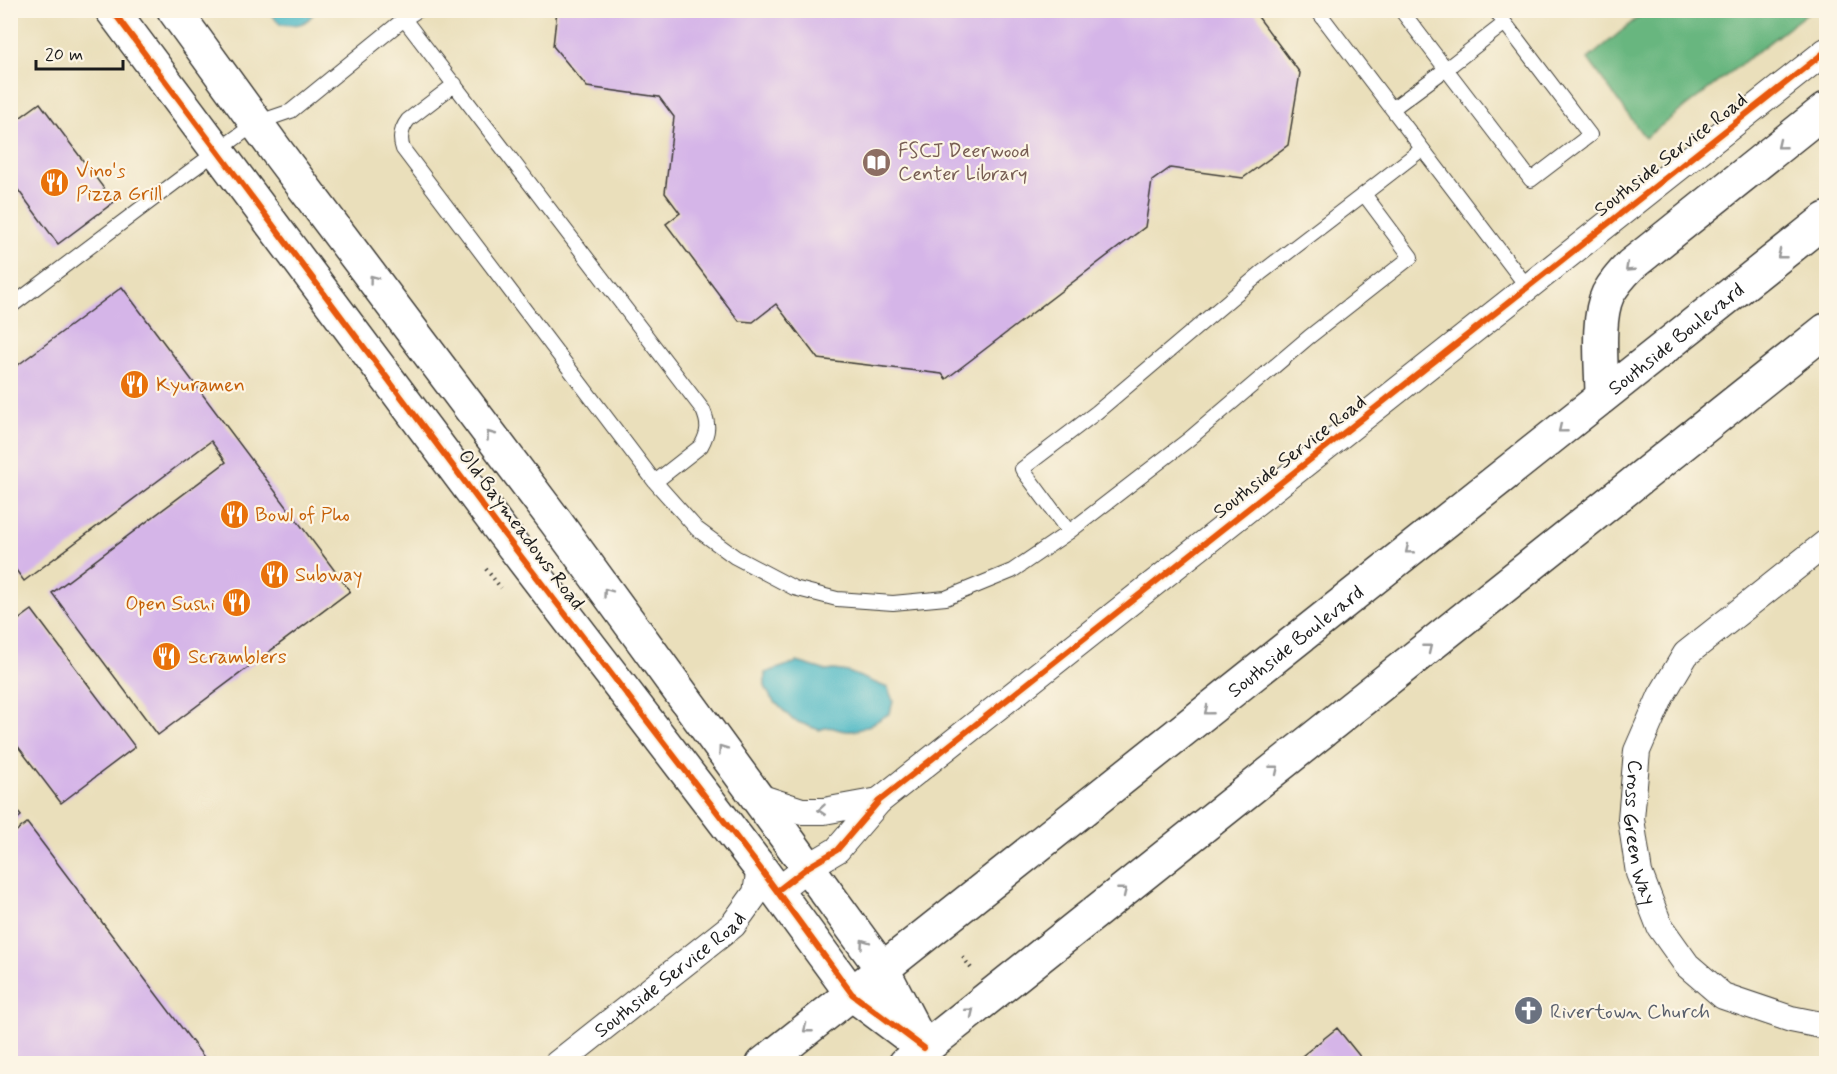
<svg xmlns="http://www.w3.org/2000/svg" width="1837" height="1074" font-family="Mynerve,sans-serif">
	<style>
		.forest { fill: #68b67f; stroke: #42694e; stroke-width: 1.5 }
		.water { fill: #4bb8c5; stroke: #346a70; stroke-width: 1.5 }
		.building { fill: #d5b5e8 }
		.lines { fill: none; stroke-linecap: round; stroke-linejoin: round }
		.service-casing { stroke: #3b3934; stroke-width: 16 }
		.minor-casing { stroke: #3b3934; stroke-width: 28 }
		.tertiary-casing { stroke: #3b3934; stroke-width: 36 }
		.trunk-casing { stroke: #3b3934; stroke-width: 36 }
		.path { stroke: #3b3934; stroke-width: 4; stroke-dasharray: 1.5 4.5; stroke-linecap: butt }
		.service { stroke: #fff; stroke-width: 14 }
		.minor { stroke: #fff; stroke-width: 26 }
		.tertiary { stroke: #fff; stroke-width: 33 }
		.trunk { stroke: #fff; stroke-width: 33 }
		.cycleway-casing { stroke: #fcf5e5; stroke-width: 10 }
		.cycleway { stroke: #e8590c; stroke-width: 6 }
		.oneway { stroke: #999 }
		.labels { text-anchor: middle; stroke-width: 4.5; stroke-linejoin: round; paint-order: stroke }
		.education-label { font-size: 20px; fill: #785e54; stroke: #fcf5e5; text-anchor: start }
		.street-label { font-size: 20px; fill: #1c1c1c; stroke: #fcf5e5 }
		.food-label { font-size: 20px; fill: #c56008; stroke: #fcf5e5; text-anchor: start }
		.worship-label { font-size: 20px; fill: #5b616d; stroke: #fcf5e5; text-anchor: start }
	</style>
	<rect width="100%" height="100%" fill="#fcf5e5"/>
	<filter id="ink" filterUnits="userSpaceOnUse"><feTurbulence type="fractalNoise" baseFrequency=".0167" numOctaves="2"/><feDisplacementMap in="SourceGraphic" scale="12" xChannelSelector="R" yChannelSelector="G"/><feConvolveMatrix kernelMatrix="1 2 1 2 8 2 1 2 1" color-interpolation-filters="sRGB"/></filter>
	<filter id="wash" filterUnits="userSpaceOnUse"><feTurbulence type="fractalNoise" baseFrequency=".008" numOctaves="4" result="noise"/><feDisplacementMap in="SourceGraphic" scale="24" xChannelSelector="R" yChannelSelector="G"/><feGaussianBlur stdDeviation="1.35" result="paint"/><feColorMatrix in="noise" values="0 0 0 0 0 0 0 0 0 0 0 0 0 0 0 0 0 1.4 0 .05"/><feComposite in="paint" operator="in"/></filter>
	<g filter="url(#wash)">
		<rect width="100%" height="100%" fill="#eadfbb"/>
		<!-- forest -->
		<path class="forest" d="M1647,10H1810V11L1645,138L1588,59Z"/>
		<!-- water -->
		<path class="water" d="M268,11H315C306,26 296,26 280,24Z
			M797,662L827,671L834,670L848,672L888,688L893,701L890,713C878,720 862,732 848,731C834,731 835,724 819,730L793,720L771,698L765,686V673Z"/>
		<g id="blocks">
			<!-- building -->
			<path class="building" d="M557,10H1253L1300,73L1288,145L1243,178L1170,168L1152,181L1145,227L946,379L942,374L818,359L776,304L753,322L739,321L666,224L680,213L665,193L674,117L659,97L587,87L553,46Z
				M40,103L114,202L58,244L10,179V149L13,147L10,144V125Z
				M122,287L350,591L158,735L52,593L226,462L211,441L24,581L10,562V371Z
				M32,610L135,747L61,803L10,736V626Z
				M10,802L21,816L10,825Z
				M27,823L37,836L209,1064H10V836Z
				M1337,1028L1366,1064H1292Z"/>
		</g>
	</g>
	<g filter="url(#ink)">
		<use href="#blocks" fill-opacity="0" stroke="#3b3934" stroke-width="1.5"/>
		<g class="lines">
			<defs>
				<path id="service" d="M1317,10L1528,288
					M1401,10L1446,69L1505,23
					M404,19L703,410C709,424 709,432 701,446L655,482L403,149C399,138 401,129 408,120L455,84
					M1392,109L1446,69L1531,180L1590,135L1495,10
					M10,307L189,172L256,123L291,111L404,19L418,10
					M655,482L697,529L735,557L794,588L837,599L893,603L946,598L1012,571L1069,532L1188,440L1309,337L1411,257L1364,194L1422,149
					M1069,532L1022,469L1097,412L1261,273L1364,194"/>
				<g id="minor">
					<path id="s1" d="M1826,543L1686,654L1661,696L1637,751L1631,819L1639,873L1660,927L1687,965L1723,996L1791,1019L1826,1026"/>
					<path d="M756,796L802,811H824L879,801"/>
					<path d="M777,891L808,867L837,850L879,801L1826,51"/>
					<path id="s2" d="M557,1064L733,925L756,893L760,868"/>
				</g>
				<path id="tertiary" d="M112,10L500,529L760,868L852,994L924,1048
					M174,10L278,153L556,522L883,970L920,1041"/>
				<g id="trunk">
					<path d="M1602,396C1602,368 1596,319 1608,294C1614,283 1622,274 1631,265L1826,109"/>
					<path id="s3" d="M763,1064L1826,219"/>
					<path d="M905,1064L1826,330"/>
				</g>
			</defs>
			<!-- service casing -->
			<use href="#service" class="service-casing"/>
			<!-- minor casing -->
			<use href="#minor" class="minor-casing"/>
			<!-- tertiary casing -->
			<use href="#tertiary" class="tertiary-casing"/>
			<!-- trunk casing -->
			<use href="#trunk" class="trunk-casing"/>
			<!-- path -->
			<path class="path" d="M486,569L501,588
				M963,957L973,971"/>
			<!-- service -->
			<use href="#service" class="service"/>
			<!-- minor -->
			<use href="#minor" class="minor"/>
			<!-- tertiary -->
			<use href="#tertiary" class="tertiary"/>
			<!-- trunk -->
			<use href="#trunk" class="trunk"/>
			<defs>
				<path id="cycleway" d="M112,10L500,529L760,868L852,994L924,1048
					M777,891L808,867L837,850L879,801L1826,51"/>
			</defs>
			<!-- cycleway casing -->
			<use href="#cycleway" class="cycleway-casing"/>
			<!-- cycleway -->
			<use href="#cycleway" class="cycleway"/>
		</g>
		<!-- one-way arrows -->
		<defs><path id="oneway-chevron" d="M-2-3.5L2.5 0L-2 3.5" fill="none" stroke-width="1.6" stroke-linecap="round" stroke-linejoin="round" transform="scale(1.5)"/></defs>
		<g class="oneway">
			<use href="#oneway-chevron" transform="translate(1781 145) rotate(141)"/>
			<use href="#oneway-chevron" transform="translate(1781 255) rotate(142)"/>
			<use href="#oneway-chevron" transform="translate(1629 268) rotate(137)"/>
			<use href="#oneway-chevron" transform="translate(373 279) rotate(-127)"/>
			<use href="#oneway-chevron" transform="translate(1562 429) rotate(141)"/>
			<use href="#oneway-chevron" transform="translate(490 435) rotate(-127)"/>
			<use href="#oneway-chevron" transform="translate(1409 550) rotate(141)"/>
			<use href="#oneway-chevron" transform="translate(607 592) rotate(-126)"/>
			<use href="#oneway-chevron" transform="translate(1428 648) rotate(-39)"/>
			<use href="#oneway-chevron" transform="translate(1208 711) rotate(141)"/>
			<use href="#oneway-chevron" transform="translate(722 749) rotate(-126)"/>
			<use href="#oneway-chevron" transform="translate(1275 769) rotate(-39)"/>
			<use href="#oneway-chevron" transform="translate(822 810) rotate(176)"/>
			<use href="#oneway-chevron" transform="translate(1123 891) rotate(-39)"/>
			<use href="#oneway-chevron" transform="translate(864 943) rotate(-126)"/>
			<use href="#oneway-chevron" transform="translate(970 1012) rotate(-39)"/>
			<use href="#oneway-chevron" transform="translate(807 1029) rotate(142)"/>
		</g>
	</g>
	<!-- icons -->
	<defs>
		<symbol id="library-disc" viewBox="-11 -11 22 22"><circle r="9.5" fill="#8d6e63" stroke="#fcf5e5"/><path d="M-6-4Q-3-5.5-.7-3.5V5Q-3 3-6 4ZM6-4Q3-5.5 .7-3.5V5Q3 3 6 4Z" fill="#fff"/></symbol>
		<symbol id="restaurant-disc" viewBox="-11 -11 22 22"><circle r="9.5" fill="#e8710a" stroke="#fcf5e5"/><path d="M-5-6h1v4h1v-4h1v4h1v-4h1v5L-1.5 .5V6h-2V.5L-5-1ZM5-6V6H3V1.5H1.5Q1.5-4 5-6Z" fill="#fff"/></symbol>
		<symbol id="church-disc" viewBox="-11 -11 22 22"><circle r="9.5" fill="#6b7280" stroke="#fcf5e5"/><path d="M-1.2-6h2.4v3.5h3.3v2.4h-3.3V6h-2.4V-.1h-3.3v-2.4h3.3Z" fill="#fff"/></symbol>
	</defs>
	<g fill-rule="evenodd">
		<use href="#library-disc" x="860" y="146" width="33" height="33"/>
		<use href="#restaurant-disc" x="38" y="166" width="33" height="33"/>
		<use href="#restaurant-disc" x="118" y="368" width="33" height="33"/>
		<use href="#restaurant-disc" x="218" y="498" width="33" height="33"/>
		<use href="#restaurant-disc" x="258" y="558" width="33" height="33"/>
		<use href="#restaurant-disc" x="220" y="586" width="33" height="33"/>
		<use href="#restaurant-disc" x="150" y="640" width="33" height="33"/>
		<use href="#church-disc" x="1512" y="994" width="33" height="33"/>
	</g>
	<g class="labels">
		<!-- education labels -->
		<g class="education-label">
			<text x="898" y="157">FSCJ Deerwood<tspan x="898" dy="23">Center Library</tspan></text>
		</g>
		<!-- street labels -->
		<g class="street-label">
			<text transform="translate(1670 154) rotate(-38)" y="7">Southside Service Road</text>
			<text dy="7" stroke="none"><textPath href="#s3" startOffset="1166">Southside Boulevard</textPath></text>
			<text transform="translate(1289 456) rotate(-38)" y="7">Southside Service Road</text>
			<text transform="translate(522 529) rotate(53)" y="7">Old Baymeadows Road</text>
			<text dy="7" stroke="none"><textPath href="#s3" startOffset="680">Southside Boulevard</textPath></text>
			<text dy="7" stroke="none"><textPath href="#s1" startOffset="370">Cross Green Way</textPath></text>
			<text dy="7" stroke="none"><textPath href="#s2" startOffset="144">Southside Service Road</textPath></text>
		</g>
		<!-- food labels -->
		<g class="food-label">
			<text x="76" y="177">Vino's<tspan x="76" dy="23">Pizza Grill</tspan></text>
			<text x="156" y="391">Kyuramen</text>
			<text x="255" y="521">Bowl of Pho</text>
			<text x="295" y="581">Subway</text>
			<text x="215" y="610" text-anchor="end">Open Sushi</text>
			<text x="188" y="663">Scramblers</text>
		</g>
		<!-- worship labels -->
		<g class="worship-label">
			<text x="1550" y="1018">Rivertown Church</text>
		</g>
	</g>
	<!-- margin -->
	<rect width="1837" height="1074" fill="none" stroke="#fcf5e5" stroke-width="36"/>
	<!-- scale -->
	<path d="M36 60v9h87v-9" fill="none" stroke="#1c1c1c" stroke-width="3"/>
	<text x="45" y="60" font-size="18" fill="#1c1c1c" stroke="#fcf5e5" stroke-width="4.5" paint-order="stroke">20 m</text>
</svg>
